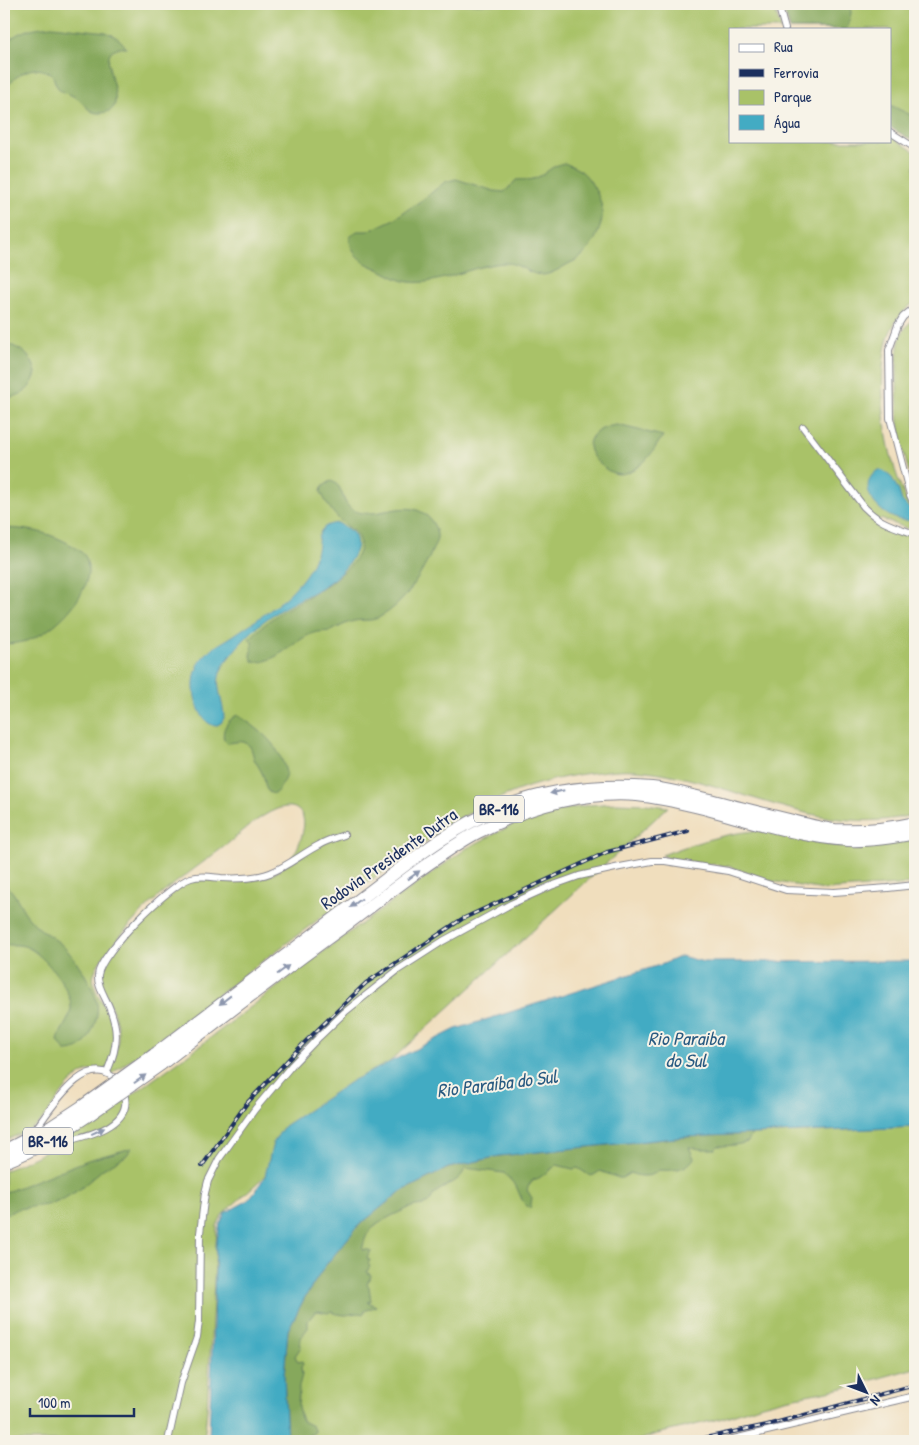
<svg xmlns="http://www.w3.org/2000/svg" width="919" height="1445" font-family="'Patrick Hand',sans-serif">
	<style>
		.green { fill: #a9c268; stroke: #627863 }
		.forest { fill: #86a85c; stroke: #506c5d }
		.water { fill: #43abc3; stroke: #2f6d90 }
		.lines { fill: none; stroke-linecap: round; stroke-linejoin: round }
		.street-casing { stroke: #86868e; stroke-width: 8 }
		.highway-casing { stroke: #86868e; stroke-width: 14 }
		.street { stroke: #fff; stroke-width: 6 }
		.highway { stroke: #fff; stroke-width: 12 }
		.rail-casing { stroke: #1b2f5e; stroke-width: 4 }
		.rail { stroke: #f7f3e8; stroke-width: 2; stroke-dasharray: 5.5; stroke-linecap: butt }
		.highway-bridge-casing { stroke: #86868e; stroke-width: 14; stroke-linecap: butt }
		.highway-bridge { stroke: #fff; stroke-width: 12 }
		.oneway { fill: #8d97ae }
		.labels { text-anchor: middle; stroke-width: 4; stroke-linejoin: round; paint-order: stroke }
		.shield { fill: #f7f3e8; stroke: #5d6a87; stroke-width: 1 }
		.shield-label { font-size: 16px; font-weight: bold; fill: #1b2f5e }
		.street-label { font-size: 18px; fill: #1b2f5e; stroke: #f7f3e8 }
		.water-label { font-size: 19px; font-style: italic; fill: #295a81; stroke: #f7f3e8 }
	</style>
	<rect width="100%" height="100%" fill="#f7f3e8"/>
	<filter id="ink" filterUnits="userSpaceOnUse"><feTurbulence type="fractalNoise" baseFrequency=".02" numOctaves="2"/><feDisplacementMap in="SourceGraphic" scale="10" xChannelSelector="R" yChannelSelector="G"/><feConvolveMatrix kernelMatrix="1 2 1 2 8 2 1 2 1" color-interpolation-filters="sRGB"/></filter>
	<filter id="wash" filterUnits="userSpaceOnUse"><feTurbulence type="fractalNoise" baseFrequency=".0096" numOctaves="4" result="noise"/><feDisplacementMap in="SourceGraphic" scale="20" xChannelSelector="R" yChannelSelector="G"/><feGaussianBlur stdDeviation="1.12" result="paint"/><feColorMatrix in="noise" values="0 0 0 0 0 0 0 0 0 0 0 0 0 0 0 0 0 1.4 0 .05"/><feComposite in="paint" operator="in"/></filter>
	<g filter="url(#wash)">
		<rect width="100%" height="100%" fill="#f0debd"/>
		<!-- green -->
		<path class="green" d="M4,4H773L781,29H730V141H890V136L915,152V302C903,310 892,324 888,338C878,370 883,428 892,459C896,474 901,489 908,503C910,506 913,509 915,512C917,517 915,526 915,531L880,519L878,523L915,539V814C820,841 730,777 636,770C621,769 606,771 591,773C559,777 525,786 495,800C466,813 440,831 414,850C381,873 348,897 315,922C247,972 180,1025 111,1074L109,1071C126,1032 117,1020 100,983C99,979 99,976 100,972C106,952 169,891 189,882C201,878 214,880 227,881C263,883 292,873 302,835C304,826 306,817 298,810C292,805 284,807 277,809C257,817 241,833 225,846C205,861 184,876 165,891C145,908 126,928 110,949C104,956 97,964 94,974C90,991 108,1007 112,1023C117,1040 113,1055 106,1070C72,1064 59,1103 39,1123C30,1131 15,1136 4,1141Z
			M782,4H915V142L890,127V29H790Z
			M915,318V488C900,451 897,417 897,378C897,364 896,349 901,336C904,328 909,323 915,318Z
			M616,803L646,804L668,807L222,1215L217,1226L207,1410L204,1441H4V1171L37,1156L107,1113L201,1045L332,945L467,848L510,826L533,818L561,810L589,805Z
			M753,831L915,838V881L912,884L824,890L771,881L728,866L673,860L662,855C692,844 721,834 753,831Z
			M915,1127V1368L844,1388L785,1399L762,1405L723,1418L653,1435L637,1441H286L284,1375L325,1266L448,1168L684,1137Z"/>
		<!-- forest -->
		<path class="forest" d="M782,4H850L851,13L847,29H790Z
			M52,26L106,32C115,36 121,39 126,48C87,44 128,96 111,110C108,112 103,113 100,113C88,114 84,102 75,97C70,94 62,93 58,88C55,84 54,78 52,74C48,72 41,69 36,69C23,69 10,81 4,92V44C20,30 31,28 52,26Z
			M890,105L915,117V142L890,127Z
			M564,163C570,165 576,168 581,171C586,175 590,180 593,186C605,205 605,219 595,239C591,246 585,255 578,259C575,261 571,262 568,264C561,268 555,272 548,274C532,279 520,262 505,263C473,264 440,286 409,282C396,280 386,272 374,267C361,262 349,252 350,237L357,231H368L392,220L422,200L445,182L456,179L494,191L504,192L510,187L516,180C523,179 530,181 536,178C548,173 550,166 564,163Z
			M4,343C21,348 32,355 36,373C31,390 21,397 4,398Z
			M617,425L663,436C656,446 649,459 639,466C632,471 622,476 614,473C609,472 604,468 601,465C578,446 591,428 617,425Z
			M331,481C346,486 339,504 355,511C377,520 405,498 426,515C432,520 438,530 437,538C436,544 432,550 430,556C418,580 404,604 380,617C371,622 364,619 354,621C345,623 338,628 330,631C324,632 317,631 311,634C294,641 273,665 254,662C248,656 253,649 252,642L249,639C259,629 269,620 281,612C299,601 369,567 359,540C356,530 345,526 338,518C332,512 327,504 323,496L321,492L322,487Z
			M4,528C31,529 49,532 73,546C77,549 84,553 86,558C98,590 54,633 26,641C20,643 11,644 4,644Z
			M237,715C261,730 280,745 286,773C285,780 276,802 267,790C265,787 265,782 264,778C262,772 259,767 255,761C252,755 253,747 246,743C241,740 233,743 227,743L224,740C221,729 228,720 237,715Z
			M4,884C19,895 19,908 31,920C39,930 51,936 61,944C75,957 93,984 97,1003C99,1013 95,1024 91,1033C86,1045 78,1051 65,1051L58,1041C60,1029 70,1021 71,1008C72,989 44,955 27,947C20,944 11,945 4,945Z
			M752,1134L748,1142C738,1145 728,1146 718,1146L715,1149H701L689,1147L694,1158C687,1170 671,1171 659,1170C652,1178 639,1177 630,1173L622,1178H619L600,1171L594,1175L590,1176L578,1168L573,1169L557,1165L539,1178L533,1180L529,1185L527,1190L532,1198L530,1209L523,1202L516,1186L504,1173L465,1168C462,1182 444,1185 434,1194C432,1197 431,1201 427,1204C423,1206 417,1205 412,1207C399,1212 378,1221 369,1232C365,1236 364,1244 362,1250L366,1249L371,1251L367,1258L370,1260L368,1264L370,1266L367,1272L371,1275L370,1279L367,1283L369,1287L371,1301L367,1302L376,1306L365,1311L363,1314C357,1312 353,1314 346,1315C343,1315 337,1314 333,1313L332,1311L328,1313L318,1311L315,1312L308,1321V1328L300,1338L301,1347L295,1356L298,1362L302,1361L303,1364L301,1367L302,1375L299,1386L298,1408L302,1421L312,1426L315,1432C310,1436 305,1435 300,1439V1441H287L284,1375L288,1330L305,1297L325,1266L358,1226L400,1192L448,1168L499,1156L684,1137Z
			M132,1148L126,1156L103,1169L80,1189L65,1198L46,1205L17,1209L4,1215V1193L88,1160Z"/>
		<!-- water -->
		<path class="water" d="M878,470L884,471L892,478L899,491L902,501L915,514L911,520C888,525 850,489 878,470Z
			M338,523C342,526 347,528 351,531C357,536 358,545 355,552C340,587 296,597 268,618C254,628 226,656 220,673C215,687 224,703 224,718L221,723L215,726C204,723 201,714 197,704C192,690 193,673 201,660C208,649 224,642 234,635C253,622 273,610 289,594C301,582 312,569 316,553C319,546 317,537 321,531C325,525 331,524 338,523Z
			M681,956L704,962L915,961V1127L684,1137L499,1156L448,1168L400,1192L358,1226L325,1266L305,1297L288,1330L284,1375L287,1441H208L209,1436L216,1246L220,1224L225,1213L247,1201L257,1189L265,1176L273,1143L284,1126L352,1081L456,1029L663,964Z"/>
	</g>
	<g filter="url(#ink)">
		<g class="lines">
			<defs>
				<path id="street" d="M778,4L785,29
					M890,132L915,148
					M915,307L903,317L898,325L889,350L890,418L910,495L915,506
					M803,427L864,507C881,524 893,526 915,534
					M107,1072C119,1044 119,1027 106,1000C102,992 97,983 98,975C100,953 170,884 191,878C201,875 211,877 221,878C238,879 254,879 270,873C288,866 303,853 319,845C327,840 336,838 344,835
					M32,1134C49,1112 86,1047 117,1081
					M48,1145C73,1139 139,1130 123,1090
					M168,1441L181,1383L197,1337L199,1321L200,1233L205,1193L208,1181L219,1159L255,1109L292,1065L319,1037L345,1012L365,996L398,970L443,941L511,904L551,886L579,876L620,867L652,861H665L728,871L786,890L834,892L888,888L915,885
					M725,1441L915,1396"/>
				<path id="highway" d="M154,1055C221,1004 288,953 355,903C401,869 447,829 501,808C549,789 601,784 652,788C672,790 691,796 710,800C735,807 760,813 785,819C801,823 818,828 835,830C862,831 889,829 915,823
					M161,1064C222,1017 284,969 347,924C371,906 394,889 418,871C438,857 457,843 478,832C527,807 582,791 637,795C658,797 679,802 699,807C746,819 800,837 848,840C870,841 894,837 915,833
					M4,1151L51,1127L83,1106
					M4,1162C35,1150 63,1132 90,1114"/>
			</defs>
			<!-- street casing -->
			<use href="#street" class="street-casing"/>
			<!-- highway casing -->
			<use href="#highway" class="highway-casing"/>
			<!-- street -->
			<use href="#street" class="street"/>
			<!-- highway -->
			<use href="#highway" class="highway"/>
			<defs>
				<path id="rail" d="M202,1166L247,1103L305,1042L366,983L462,919L607,852L688,831
					M690,1441L767,1425L915,1385"/>
			</defs>
			<!-- rail casing -->
			<use href="#rail" class="rail-casing"/>
			<!-- rail -->
			<use href="#rail" class="rail"/>
			<defs>
				<path id="highway-bridge" d="M83,1106L154,1055
					M90,1114L161,1064"/>
			</defs>
			<!-- highway-bridge casing -->
			<use href="#highway-bridge" class="highway-bridge-casing"/>
			<!-- highway-bridge -->
			<use href="#highway-bridge" class="highway-bridge"/>
		</g>
		<!-- one-way arrows -->
		<defs><path id="oneway-solid" d="M-6-.8H1V-3.2L6.5 0L1 3.2V.8H-6Z" transform="scale(1.25)"/></defs>
		<g class="oneway">
			<use href="#oneway-solid" transform="translate(557 792) rotate(167)"/>
			<use href="#oneway-solid" transform="translate(414 875) rotate(-36)"/>
			<use href="#oneway-solid" transform="translate(356 903) rotate(143)"/>
			<use href="#oneway-solid" transform="translate(283 970) rotate(-37)"/>
			<use href="#oneway-solid" transform="translate(225 1000) rotate(142)"/>
			<use href="#oneway-solid" transform="translate(140 1079) rotate(-35)"/>
			<use href="#oneway-solid" transform="translate(98 1131) rotate(-25)"/>
		</g>
	</g>
	<g class="labels">
		<!-- shield labels -->
		<g class="shield">
			<rect x="474" y="795.5" width="50" height="27" rx="4"/>
			<rect x="23" y="1127.5" width="50" height="27" rx="4"/>
		</g>
		<g class="shield-label">
			<text x="499" y="815">BR-116</text>
			<text x="48" y="1147">BR-116</text>
		</g>
		<!-- street labels -->
		<g class="street-label">
			<text transform="translate(389 859) rotate(-35)" y="6">Rodovia Presidente Dutra</text>
		</g>
		<!-- water labels -->
		<g class="water-label">
			<text x="686" y="1045">Rio Paraiba<tspan x="686" dy="22">do Sul</tspan></text>
			<text transform="translate(497 1083) rotate(-7)" y="7">Rio Paraíba do Sul</text>
		</g>
	</g>
	<!-- margin -->
	<rect width="919" height="1445" fill="none" stroke="#f7f3e8" stroke-width="20"/>
	<!-- legend -->
	<rect x="729" y="28" width="162" height="115" fill="#f7f3e8" stroke="#9fa5b1"/>
	<rect x="739" y="44" width="25" height="8" fill="#ffffff" stroke="#9fa5b1"/>
	<text x="774" y="52" font-size="15" fill="#1b2f5e">Rua</text>
	<rect x="739" y="69" width="25" height="8" fill="#1b2f5e" stroke="#9fa5b1"/>
	<text x="774" y="78" font-size="15" fill="#1b2f5e">Ferrovia</text>
	<rect x="739" y="90" width="25" height="15" fill="#a9c268" stroke="#9fa5b1"/>
	<text x="774" y="102" font-size="15" fill="#1b2f5e">Parque</text>
	<rect x="739" y="115" width="25" height="15" fill="#43abc3" stroke="#9fa5b1"/>
	<text x="774" y="128" font-size="15" fill="#1b2f5e">Água</text>
	<!-- north arrow -->
	<g transform="translate(866 1392) rotate(132)" stroke="#f7f3e8" stroke-width="4" paint-order="stroke">
	<path d="M0-4L9 19L0 12L-9 19Z" fill="#1b2f5e"/>
	<text y="-8" font-size="14" font-weight="bold" text-anchor="middle" fill="#1b2f5e">N</text>
	</g>
	<!-- scale -->
	<path d="M30 1408v8h104v-8" fill="none" stroke="#1b2f5e" stroke-width="2.5"/>
	<text x="38" y="1408" font-size="15" fill="#1b2f5e" stroke="#f7f3e8" stroke-width="4" paint-order="stroke">100 m</text>
</svg>
